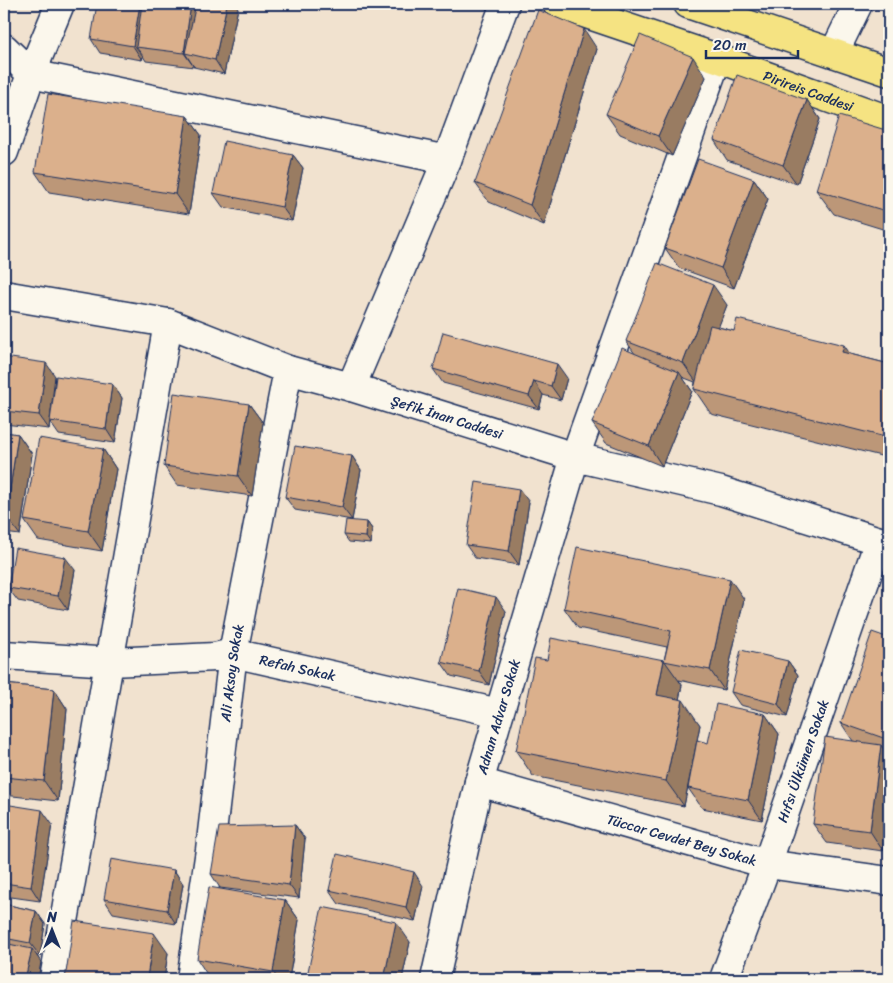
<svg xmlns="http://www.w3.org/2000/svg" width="893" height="983" font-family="Sriracha,sans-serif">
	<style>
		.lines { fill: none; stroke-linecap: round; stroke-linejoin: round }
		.minor-casing { stroke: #1b2f5e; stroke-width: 31 }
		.highway-casing { stroke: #1b2f5e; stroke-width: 31 }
		.minor { stroke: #fbf7ec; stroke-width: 28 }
		.highway { stroke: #f5e382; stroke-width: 28 }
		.wall { fill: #bc9778; stroke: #1b2f5e }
		.shaded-wall { fill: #997b62; stroke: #1b2f5e }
		.building { fill: #dbb08c; stroke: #1b2f5e }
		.labels { text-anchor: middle; stroke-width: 4; stroke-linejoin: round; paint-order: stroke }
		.street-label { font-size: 14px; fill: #1b2f5e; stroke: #fbf7ec }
	</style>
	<rect width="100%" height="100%" fill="#f1e2cf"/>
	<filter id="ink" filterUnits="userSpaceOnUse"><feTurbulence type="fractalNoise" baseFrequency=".02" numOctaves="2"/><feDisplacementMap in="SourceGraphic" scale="10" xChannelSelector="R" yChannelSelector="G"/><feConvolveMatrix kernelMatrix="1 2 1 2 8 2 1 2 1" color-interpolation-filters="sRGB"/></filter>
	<g filter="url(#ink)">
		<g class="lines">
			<defs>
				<g id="minor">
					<path d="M4,48L31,74L447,160"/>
					<path d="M834,53L858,4"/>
					<path d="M4,152L31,74L60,4"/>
					<path id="s1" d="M4,295L168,323L288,370L351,387L575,457L721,491L889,544"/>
					<path d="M351,387L447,160L505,4"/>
					<path id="s2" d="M4,655L111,662L215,657L233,653L499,713"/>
					<path id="s3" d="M479,782L767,864L889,881"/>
					<path d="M54,979L168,323"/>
					<path id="s4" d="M191,979L210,850L233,653L288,370"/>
					<path id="s5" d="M435,979L479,782L575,457L717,58"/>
					<path id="s6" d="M724,979L767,864L879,541"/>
				</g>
				<g id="highway">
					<path id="s7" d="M557,4L717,58L889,120"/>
					<path d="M688,4L889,72"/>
				</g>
			</defs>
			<!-- minor casing -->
			<use href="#minor" class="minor-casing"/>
			<!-- highway casing -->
			<use href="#highway" class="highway-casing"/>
			<!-- minor -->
			<use href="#minor" class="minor"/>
			<!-- highway -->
			<use href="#highway" class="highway"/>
		</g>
		<!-- wall -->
		<path class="wall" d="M238,8L224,74L194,67V66V67L146,61L143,56L142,60L100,53L91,39Z
			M597,49L544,225L489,202L475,183Z
			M706,77L672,156L620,134L606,114Z
			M807,100L820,119L797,184L727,160L714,140Z
			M187,116L201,135L189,214L49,192L35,172Z
			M889,131V231L834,214L816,190Z
			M293,155L303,168L292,221L223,207L213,193Z
			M754,179L768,199L734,288L679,268L665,248Z
			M727,305L718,327L734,331L850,354L889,364V458L711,414L694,389L695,382L682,377L692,391L662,466L606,443L592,423L635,354L626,341Z
			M4,357L55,376L51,411L112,384L122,398L115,443L59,435L50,422L49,429L4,424Z
			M433,369L567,378L561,400L543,395L539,409L443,383Z
			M249,404L263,423L252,496L177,485L164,466Z
			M4,432L18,434L32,454L20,535L4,533Z
			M103,449L116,469L102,551L38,540L24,520Z
			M352,456L361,470L352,520L295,510L285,497Z
			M529,502L519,565L475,558L466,545Z
			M367,522L372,529L371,544L349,542L344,535Z
			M75,570L68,610L18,601L8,588Z
			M744,599L724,690L679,680L682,685L679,699L700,725L684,806L533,776L516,751L547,660H664L667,647L578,628L564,608Z
			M506,611L489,685L451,676L441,662Z
			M889,638V754H888L889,756V808L883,851L827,843L813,824L853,741L841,723Z
			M788,661L798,675L787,717L740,705L731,692Z
			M4,684L54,689L67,709L58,801L4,795Z
			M765,714L779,734L762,820L702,808L688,788L708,743Z
			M4,804L52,824L40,901L4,896Z
			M295,825L305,839L299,898L220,888L211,874Z
			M174,870L183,884L176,924L113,913L104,899Z
			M423,886L415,921L339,904L329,890Z
			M285,900L299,920L289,979H210L197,959Z
			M4,904L36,911L45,924L40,956H37L41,962L4,979Z
			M410,942L402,979H310L307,976Z
			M168,953L164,979H65Z"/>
		<!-- shaded-wall -->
		<path class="shaded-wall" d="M140,4H152L136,47L143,56L142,60L133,46Z
			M191,4H203L185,53L194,67L184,53Z
			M227,4H235L238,8L224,74L215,60Z
			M584,29L597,49L544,225L530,205Z
			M693,57L706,77L672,156L658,136Z
			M807,100L820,119L797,184L783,165Z
			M187,116L201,135L189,214L175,194Z
			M293,155L303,168L292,221L282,207Z
			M754,179L768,199L734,288L721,268Z
			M713,285L727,305L697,383L683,363Z
			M844,345L861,370L842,352Z
			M46,363L55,376L49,429L39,415Z
			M557,364L567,378L561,400L551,386Z
			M679,372L692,391L662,466L649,446Z
			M534,381L543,395L539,409L529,396Z
			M112,384L122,398L115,443L106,429Z
			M249,404L263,423L252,496L238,476Z
			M18,434L32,454L20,535L6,516Z
			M103,449L116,469L102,551L88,531Z
			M352,456L361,470L352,520L342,507Z
			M519,489L529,502L519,565L509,551Z
			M367,522L372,529L371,544L366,537Z
			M65,557L75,570L68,610L58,596Z
			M730,579L744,599L724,690L710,670Z
			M496,597L506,611L489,685L479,671Z
			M664,660L682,685L675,720L657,695Z
			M788,661L798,675L787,717L778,704Z
			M54,689L67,709L58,801L44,781Z
			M683,700L700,725L684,806L666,781Z
			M765,714L779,734L762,820L748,800Z
			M881,745L889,756V808L883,851L870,831Z
			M42,810L52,824L40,901L31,887Z
			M295,825L305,839L299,898L289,885Z
			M174,870L183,884L176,924L167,910Z
			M414,872L423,886L415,921L406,907Z
			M285,900L299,920L289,979H278L273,972Z
			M36,911L45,924L40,956L30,943Z
			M396,922L410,942L402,979H384Z
			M154,933L168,953L164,979H148L147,977Z
			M32,949L41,962L38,979H25Z"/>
		<!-- building -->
		<path class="building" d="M97,4H140L133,46L91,39Z
			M142,4H191L184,53L136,47Z
			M196,4H227L215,60L185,53Z
			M538,10L584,29L530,205L475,183Z
			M640,35L693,57L658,136L606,114Z
			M737,75L807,100L783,165L714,140Z
			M48,94L187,116L175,194L35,172Z
			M839,116L889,131V212L816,190Z
			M224,141L293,155L282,207L213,193Z
			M698,159L754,179L721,268L665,248Z
			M657,263L713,285L683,363L626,341Z
			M737,319L844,345L842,352L889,364V438L694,389L710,325L734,331Z
			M443,332L557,364L551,386L534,381L529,396L433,369Z
			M622,348L679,372L649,446L592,423Z
			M4,357L46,363L39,415L4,411Z
			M56,376L112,384L106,429L50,421Z
			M174,393L249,404L238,476L164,466Z
			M4,432L18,434L6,516L4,515Z
			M39,438L103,449L88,531L24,520Z
			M295,446L352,456L342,507L285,497Z
			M476,482L519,489L509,551L466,545Z
			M346,520L367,522L366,537L344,535Z
			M577,547L730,579L710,670L664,661L671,631L564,608Z
			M15,548L65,557L58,596L8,588Z
			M458,588L496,597L479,671L441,662Z
			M872,632L889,638V740L841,723Z
			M551,638L664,660L657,695L683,700L666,781L516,751L535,658L547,660Z
			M741,650L788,661L778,704L731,692Z
			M4,684L54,689L44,781L4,777Z
			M716,704L765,714L748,800L688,788L697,740L708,743Z
			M825,737L881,745L870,831L813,824Z
			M4,804L42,810L31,887L4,883Z
			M295,825L289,885L211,874L219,827Z
			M337,854L414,872L406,907L329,890Z
			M111,859L174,870L167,910L104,899Z
			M209,887L285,900L273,972L197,959Z
			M4,904L36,911L30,943L4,938Z
			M322,907L396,922L384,979H325L307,976Z
			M74,921L154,933L147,977L133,975L132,979H65Z
			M4,943L32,949L25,979H4Z"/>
	</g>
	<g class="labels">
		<!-- street labels -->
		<g class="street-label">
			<text dy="5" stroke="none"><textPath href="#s7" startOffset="266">Pirireis Caddesi</textPath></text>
			<text dy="5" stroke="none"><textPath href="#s1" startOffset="461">Şefik İnan Caddesi</textPath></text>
			<text dy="5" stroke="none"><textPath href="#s2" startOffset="296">Refah Sokak</textPath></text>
			<text dy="5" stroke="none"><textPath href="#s4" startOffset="309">Ali Aksoy Sokak</textPath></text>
			<text dy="5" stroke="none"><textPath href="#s5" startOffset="270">Adnan Advar Sokak</textPath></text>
			<text dy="5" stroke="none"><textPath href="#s6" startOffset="232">Hıfsı Ülkümen Sokak</textPath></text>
			<text dy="5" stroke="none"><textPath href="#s3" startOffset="211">Tüccar Cevdet Bey Sokak</textPath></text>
		</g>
	</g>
	<!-- margin -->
	<rect width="893" height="983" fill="none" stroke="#fbf7ec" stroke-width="20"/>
	<rect x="10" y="10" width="873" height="963" fill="none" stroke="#1b2f5e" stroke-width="2" filter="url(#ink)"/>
	<!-- north arrow -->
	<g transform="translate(52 930)" stroke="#fbf7ec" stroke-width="4" paint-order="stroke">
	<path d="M0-4L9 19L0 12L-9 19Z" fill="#1b2f5e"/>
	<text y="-8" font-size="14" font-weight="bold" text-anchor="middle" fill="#1b2f5e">N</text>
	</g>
	<!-- scale -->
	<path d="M706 50v8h92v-8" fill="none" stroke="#1b2f5e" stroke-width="2.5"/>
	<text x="713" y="50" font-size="15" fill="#1b2f5e" stroke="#fbf7ec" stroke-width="4" paint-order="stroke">20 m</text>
</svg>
